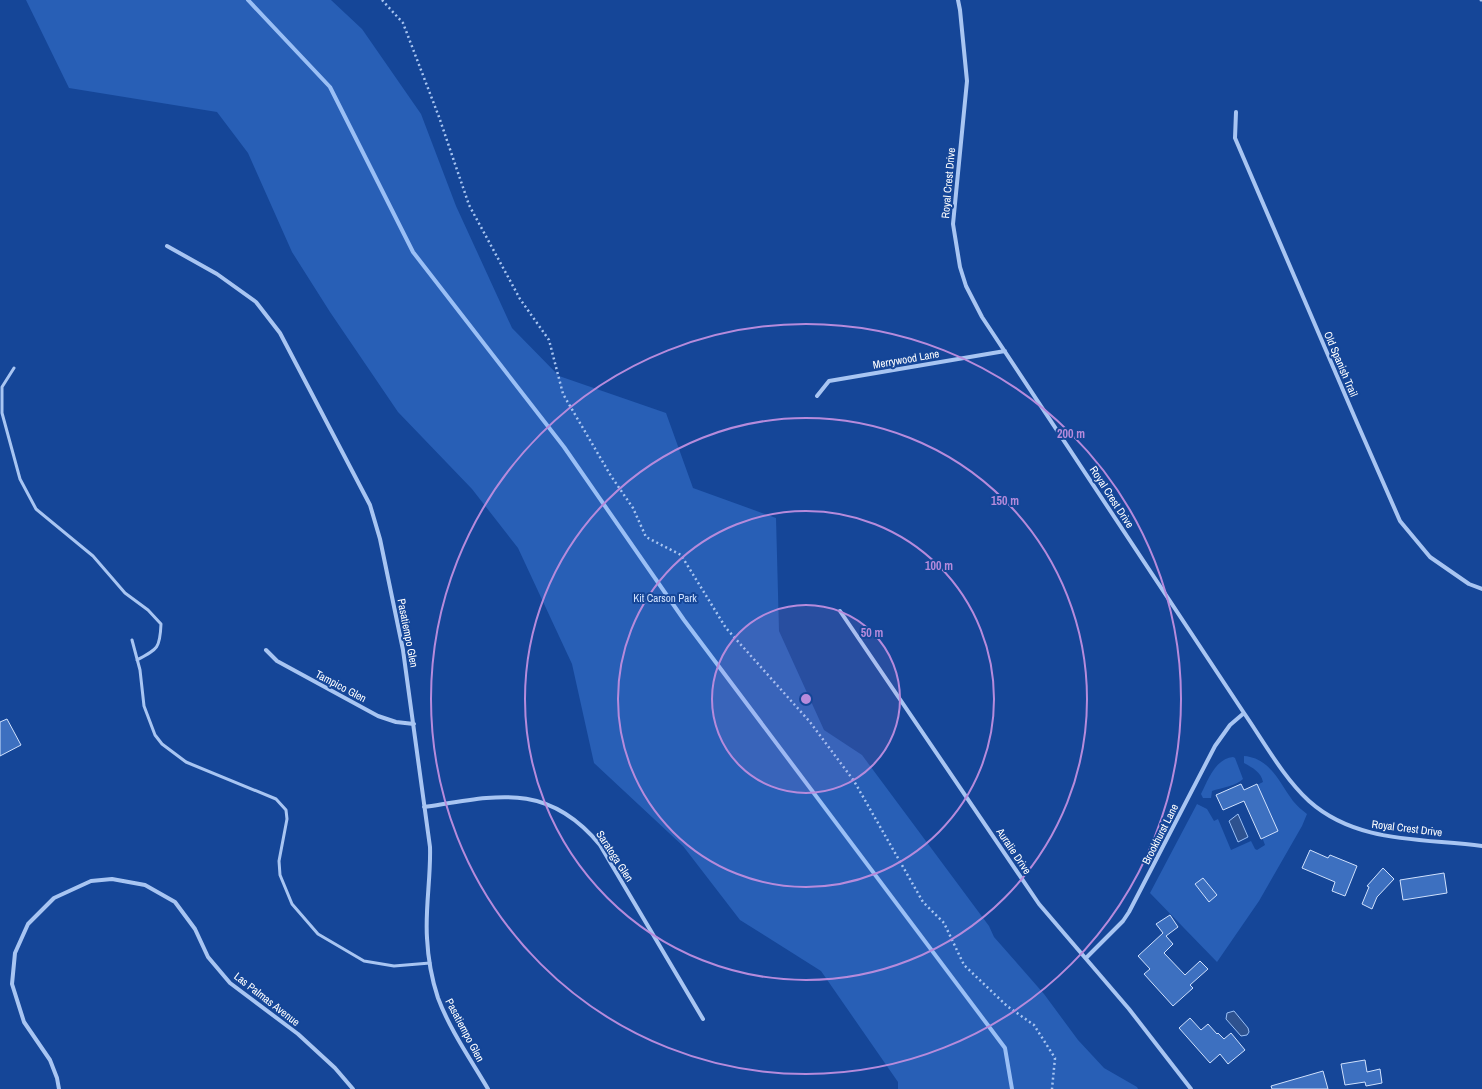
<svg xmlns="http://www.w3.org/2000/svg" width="1482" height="1089" font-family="'Archivo Narrow',sans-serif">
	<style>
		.green { fill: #285fb6 }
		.water { fill: #2e528f; stroke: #9abff5 }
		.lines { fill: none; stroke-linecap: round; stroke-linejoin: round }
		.stream { stroke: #9abff5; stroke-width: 4 }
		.building { fill: #3d70c0; stroke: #d0e1fd }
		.path { stroke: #a8c5f2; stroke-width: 2.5; stroke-dasharray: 2 3; stroke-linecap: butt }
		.lane { stroke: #a8c5f2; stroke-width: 3 }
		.street { stroke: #a8c5f2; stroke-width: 4 }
		.ring { fill: none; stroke: #b68bdc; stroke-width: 2 }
		.labels { text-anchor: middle; stroke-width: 4; stroke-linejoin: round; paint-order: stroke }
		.street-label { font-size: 11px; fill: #fff; stroke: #154698 }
		.park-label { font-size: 11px; fill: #d0e1fd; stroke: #154698 }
		.centre { fill: #b68bdc; stroke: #154698; stroke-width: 2 }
		.ring-label { font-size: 12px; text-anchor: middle; font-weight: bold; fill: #b68bdc; stroke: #154698; stroke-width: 4; stroke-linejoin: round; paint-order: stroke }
	</style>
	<rect width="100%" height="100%" fill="#154698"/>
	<!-- green -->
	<path class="green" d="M26,0H331L362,29L421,114L456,206L512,328L559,376L666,413L693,488L776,518L779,631L824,730L862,755L989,926L994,937L1044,994L1078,1040L1104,1068L1137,1087L1138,1089H898V1082L821,971L740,920L683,846L594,763L572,664L518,548L472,489L398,412L330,312L292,252L248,153L217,112L69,88Z
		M1244,756C1270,758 1279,782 1293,801C1297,806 1302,810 1307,814L1302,826L1259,901L1217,962L1150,893L1197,804L1207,809L1214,821L1218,819L1231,850L1251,841L1255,849L1257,850L1265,845L1262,837L1257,785L1263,782C1261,772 1253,768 1244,763Z
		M1233,757L1235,758L1243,779C1238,785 1221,788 1212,791L1211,798H1203L1201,794C1208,780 1215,759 1233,757Z"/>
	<!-- water -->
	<path class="water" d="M1238,814L1248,837L1238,842L1229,821Z
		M1234,1011L1248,1028L1249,1032L1247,1035L1241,1036L1226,1019L1227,1013Z"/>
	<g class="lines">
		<!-- stream -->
		<path class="stream" d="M248,0L330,87L413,252L564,447L684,620L1005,1048L1012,1089"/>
	</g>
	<!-- building -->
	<path class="building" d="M7,719L21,745L0,756V722Z
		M1241,784L1244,790L1257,784L1278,831L1261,839L1244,801L1223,810L1216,795Z
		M1310,850L1328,858L1330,855L1357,866L1345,896L1332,891L1335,882L1302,868Z
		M1383,868L1394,879L1377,897L1372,909L1362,904L1369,887L1367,886Z
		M1444,873L1447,893L1403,900L1400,880Z
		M1203,878L1217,895L1209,902L1195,884Z
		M1170,915L1178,927L1166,936L1173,944L1164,953L1185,975L1200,961L1208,969L1190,985L1193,988L1173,1006L1144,974L1150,969L1138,956L1163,933L1156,924Z
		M1190,1018L1201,1030L1208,1024L1217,1034L1218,1033L1224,1039L1231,1033L1245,1050L1228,1064L1220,1054L1210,1063L1179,1028Z
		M1365,1060L1367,1072L1380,1069L1382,1083L1366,1086L1365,1082L1345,1085L1341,1064Z
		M1323,1071L1328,1089H1272L1271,1086Z"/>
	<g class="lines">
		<!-- path -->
		<path class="path" d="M382,0L403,23L439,117L469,205L520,299L549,340L563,394L611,476L633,508L646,537L681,555L726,628L810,722L854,781L923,902L944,923L964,965L1007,1006L1034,1025L1055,1058L1052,1089"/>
		<!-- lane -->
		<path class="lane" d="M1481,0H1482
			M14,368L2,387V413L20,479L36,509L93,556L125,593L148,610L161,624C160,648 158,649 137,660
			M132,640L140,670L144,706L155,735L162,744L186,762L276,799L286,810L287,819L279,861L280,875L292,904L318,934L364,961L394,966L430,963"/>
		<!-- street -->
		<path class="street" d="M958,0L960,10L967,81L953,224L960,267L966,286L982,317L1244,713C1264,742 1283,777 1309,801C1357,844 1423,838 1482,846
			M1236,112L1235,138L1358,425L1400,521L1430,557L1469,584L1482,589
			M167,246L217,274L256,302L280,333L370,505L380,539L403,650L430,847C431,877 425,908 427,938C428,958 432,980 438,998C450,1030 471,1060 488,1089
			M817,396L829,381L1005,351
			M840,611L1039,904L1129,1009L1191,1089
			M266,650L277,661L378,716L396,722L414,724
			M424,807C496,796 547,781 600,845L703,1019
			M1086,958L1123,921L1129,912L1215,746L1230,725L1244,713
			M59,1089L57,1078L50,1060L24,1022L12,984L15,953L28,924L54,898L91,881L112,879L145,885L175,902L195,929L208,957L230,983L298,1034L335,1068L353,1089"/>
	</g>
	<!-- distance rings -->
	<circle cx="806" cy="699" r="94" fill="#b68bdc" fill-opacity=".12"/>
	<g class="ring">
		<circle cx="806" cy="699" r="94"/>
		<circle cx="806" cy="699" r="188"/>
		<circle cx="806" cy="699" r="281"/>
		<circle cx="806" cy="699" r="375"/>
	</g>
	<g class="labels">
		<!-- street labels -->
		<g class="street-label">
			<text transform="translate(948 183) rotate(-85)" y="4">Royal Crest Drive</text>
			<text transform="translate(906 359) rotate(-10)" y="4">Merrywood Lane</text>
			<text transform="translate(1341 364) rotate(67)" y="4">Old Spanish Trail</text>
			<text transform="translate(1112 497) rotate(57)" y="4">Royal Crest Drive</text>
			<text transform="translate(408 633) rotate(79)" y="4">Pasatiempo Glen</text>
			<text transform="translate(341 686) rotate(28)" y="4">Tampico Glen</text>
			<text transform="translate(1407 828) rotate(7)" y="4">Royal Crest Drive</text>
			<text transform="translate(1160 834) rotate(-63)" y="4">Brookhurst Lane</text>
			<text transform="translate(1014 851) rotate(56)" y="4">Auralie Drive</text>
			<text transform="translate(615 856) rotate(57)" y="4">Saratoga Glen</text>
			<text transform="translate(267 999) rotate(38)" y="4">Las Palmas Avenue</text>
			<text transform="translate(465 1030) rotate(62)" y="4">Pasatiempo Glen</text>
		</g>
		<!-- park labels -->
		<g class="park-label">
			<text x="665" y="602">Kit Carson Park</text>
		</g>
	</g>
	<circle cx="806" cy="699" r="6" class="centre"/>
	<g class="ring-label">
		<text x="1071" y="438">200 m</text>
		<text x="1005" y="505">150 m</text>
		<text x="939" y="570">100 m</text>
		<text x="872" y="637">50 m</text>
	</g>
</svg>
